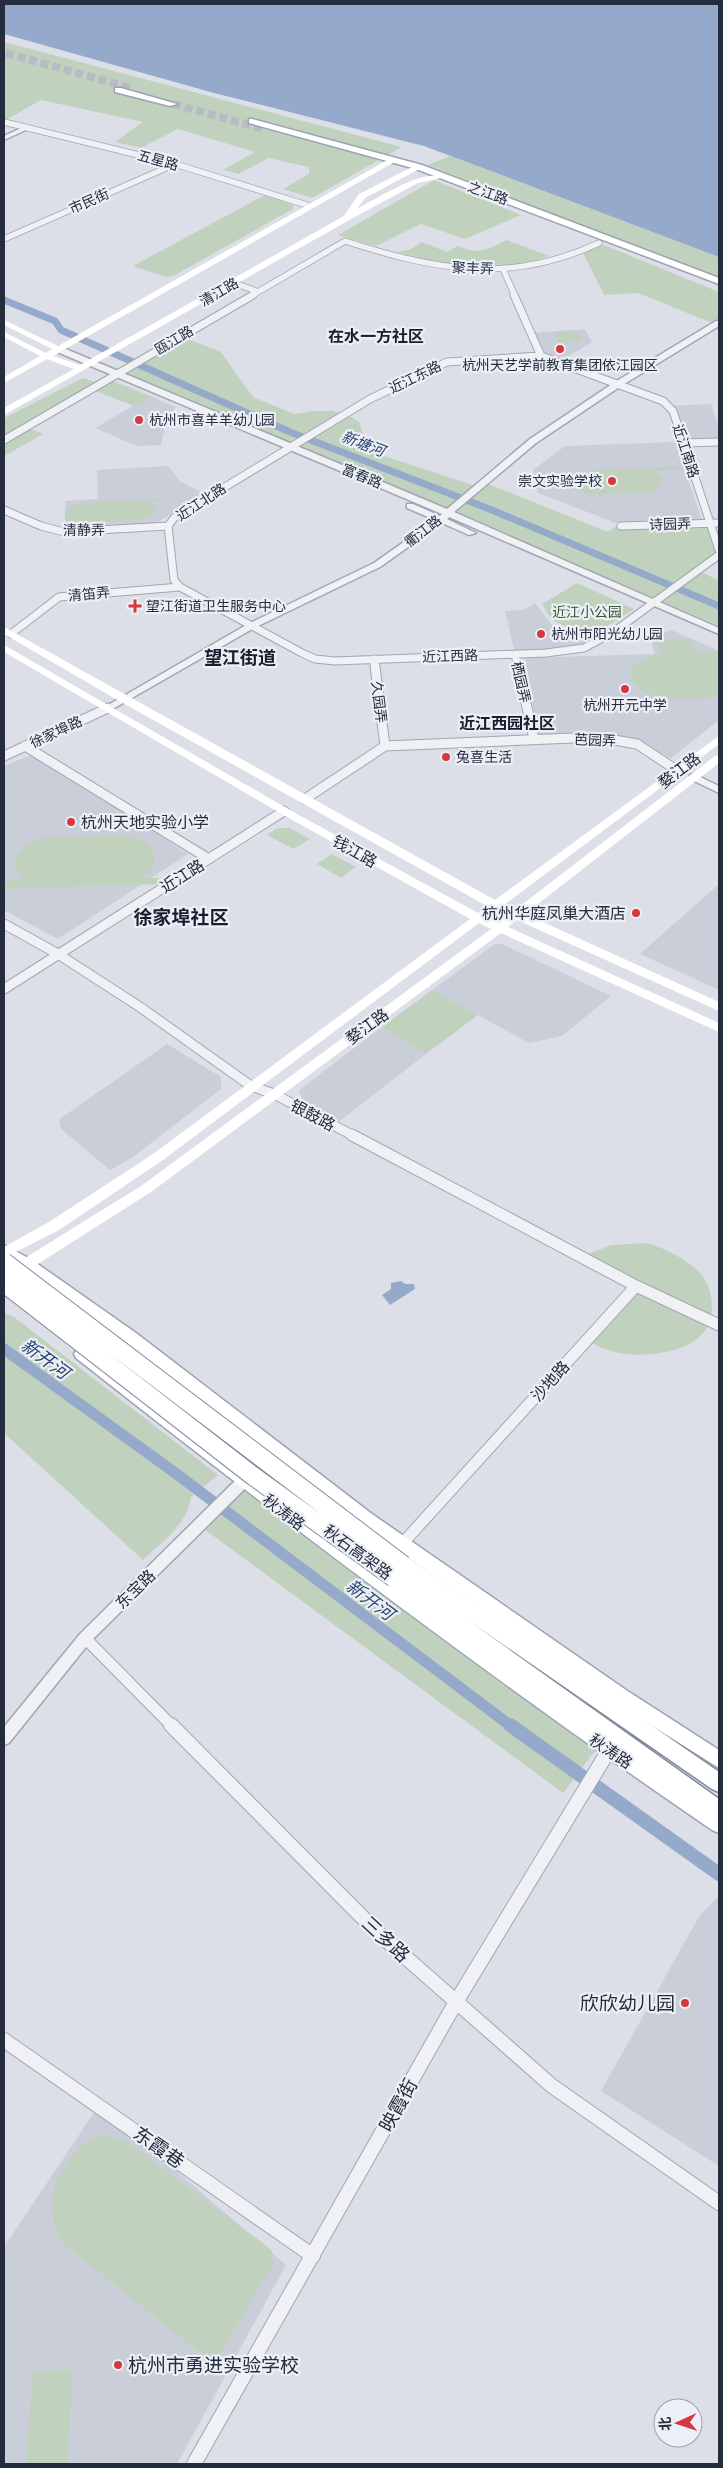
<svg xmlns="http://www.w3.org/2000/svg" width="723" height="2468" font-family="'Sofia Sans Condensed','Noto Sans SC',sans-serif">
	<style>
		.built { fill: #caced9 }
		.green { fill: #c0d2bd }
		.water { fill: #95a9ca }
		.lines { fill: none; stroke-linecap: round; stroke-linejoin: round }
		.canal-far2 { stroke: #95a9ca; stroke-width: 7 }
		.canal-far1 { stroke: #95a9ca; stroke-width: 11 }
		.canal { stroke: #95a9ca; stroke-width: 14 }
		.primary-tunnel { stroke: #b7bbc5; stroke-width: 8; stroke-dasharray: 8 4; stroke-linecap: butt }
		.minor-far4-casing { stroke: #a1a6b1; stroke-width: 7 }
		.minor-far3-casing { stroke: #a1a6b1; stroke-width: 9 }
		.minor-far2-casing { stroke: #a1a6b1; stroke-width: 11 }
		.minor-far1-casing { stroke: #a1a6b1; stroke-width: 13 }
		.minor-casing { stroke: #a1a6b1; stroke-width: 16 }
		.tertiary-casing { stroke: #a1a6b1; stroke-width: 3 }
		.primary-casing { stroke: #9ba2b4; stroke-width: 3 }
		.trunk-casing { stroke: #838b9f; stroke-width: 3 }
		.minor-far4 { stroke: #eff1f5; stroke-width: 5.5 }
		.minor-far3 { stroke: #eff1f5; stroke-width: 7 }
		.minor-far2 { stroke: #eff1f5; stroke-width: 9 }
		.minor-far1 { stroke: #eff1f5; stroke-width: 11 }
		.minor { stroke: #eff1f5; stroke-width: 14 }
		.tertiary { fill: #eff1f5; fill-rule: evenodd }
		.secondary { fill: #fff; fill-rule: evenodd }
		.primary { fill: #fff; fill-rule: evenodd }
		.trunk { fill: #fff; fill-rule: evenodd }
		.trunk-bridge-casing { stroke: #838b9f; stroke-width: 20; stroke-linecap: butt }
		.trunk-bridge { stroke: #fff; stroke-width: 18 }
		.poi-dot { fill: #d53841; stroke: #eceff5; stroke-width: 2 }
		.labels { text-anchor: middle; stroke-width: 4.5; stroke-linejoin: round; paint-order: stroke }
		.far-street-label { font-size: 14px; fill: #252c3e; stroke: #eceff5 }
		.far-poi-label { font-size: 14px; fill: #252c3e; stroke: #eceff5; text-anchor: start }
		.far-park-label { font-size: 14px; fill: #355b32; stroke: #eceff5 }
		.far-water-label { font-size: 15px; font-style: italic; fill: #2d4674; stroke: #eceff5 }
		.far-quarter-label { font-size: 16px; font-weight: bold; fill: #181d2f; stroke: #eceff5 }
		.street-label { font-size: 16px; fill: #252c3e; stroke: #eceff5 }
		.poi-label { font-size: 16px; fill: #252c3e; stroke: #eceff5; text-anchor: start }
		.far-district-label { font-size: 18px; font-weight: bold; fill: #181d2f; stroke: #eceff5 }
		.water-label { font-size: 18px; font-style: italic; fill: #2d4674; stroke: #eceff5 }
		.quarter-label { font-size: 19px; font-weight: bold; fill: #181d2f; stroke: #eceff5 }
		.near-street-label { font-size: 19px; fill: #252c3e; stroke: #eceff5 }
		.near-poi-label { font-size: 19px; fill: #252c3e; stroke: #eceff5; text-anchor: end }
	</style>
	<rect width="100%" height="100%" fill="#dcdfe7"/>
	<!-- built -->
	<path class="built" d="M585,329L592,342L559,362L541,356L531,333Z
		M150,396L176,407L171,413L165,427L161,445L137,446L95,428Z
		M711,404L719,429V442L684,443L668,406Z
		M675,442L702,520L616,523L538,493L533,470L565,446Z
		M168,466L180,481L205,494L153,525L66,530L65,501L98,499L97,470Z
		M535,603L551,624L591,644L515,654L505,611L524,610Z
		M672,630L719,651V720L671,758L638,741L538,736L525,658L654,654L652,640L656,635Z
		M34,754L188,854L58,939L4,910V766Z
		M719,884V990L640,954Z
		M495,944H502L611,996L562,1036L529,1043L432,990Z
		M382,1027L426,1054L337,1123L302,1099L299,1091L303,1087Z
		M167,1044L221,1077V1089L133,1157L110,1170L61,1129L59,1122L61,1118Z
		M719,1896V2166L601,2091L700,1915Z
		M99,2105L286,2265L177,2464H4V2247Z"/>
	<!-- green -->
	<path class="green" d="M4,42L394,145L402,147L312,198L283,189L309,174V167L268,158L239,174L223,170L255,152L178,129L141,148L115,142L143,122L41,100L4,121Z
		M450,156L719,257V281L428,165Z
		M434,180L521,215L465,239L421,224L376,246L338,235Z
		M265,195L293,205V209L175,275L166,277L133,266Z
		M507,240L549,256C501,274 445,266 397,252L411,249L422,242L447,252L458,246C479,255 487,250 507,240Z
		M599,243L719,292V323L717,325L638,293L604,295L583,253Z
		M578,331L583,341L559,343L554,333Z
		M183,337L221,352L253,397L294,414L313,411H333L348,415L360,423L363,436L357,447L475,486L481,481L608,532L622,522L710,519L719,550L696,569L719,581V626L448,509L120,374Z
		M83,378L99,384L108,379L150,396L134,406L91,389L27,427L43,434L4,456V418Z
		M678,467V470L652,471L662,478V484L649,493L584,494L575,489L571,482L574,476L589,470Z
		M157,498V501L149,502L155,508V513L147,519L75,524L65,519V512L75,504Z
		M577,583L634,609L589,638L552,620L542,604Z
		M691,639L695,651L661,652L657,641Z
		M719,652V697C689,698 658,705 633,684L630,672C644,646 693,653 719,652Z
		M278,828H289L310,839L295,848H291L267,835Z
		M120,835C138,837 161,845 153,868L140,878H159V884L4,889V881L26,880C3,858 22,844 46,837Z
		M332,854L356,867L341,878L317,864Z
		M432,990L478,1015L426,1054L382,1027Z
		M648,1243C667,1250 683,1257 698,1271C705,1278 710,1288 711,1297C717,1333 692,1348 660,1353C644,1355 627,1356 611,1351C603,1349 594,1344 587,1341L635,1286L581,1257L611,1245Z
		M4,1313L14,1317L218,1475L191,1497C187,1525 163,1541 143,1560L4,1433Z
		M237,1486L600,1744L563,1793L200,1526Z
		M109,2135L126,2141L272,2250L273,2265L214,2364L61,2242C56,2230 52,2218 52,2204C51,2180 72,2149 94,2138C98,2136 104,2136 109,2135Z
		M73,2370L67,2464H26L33,2371Z"/>
	<!-- water -->
	<path class="water" d="M4,4H719V257L424,146L214,93L4,34Z
		M401,1281L405,1284H414L415,1289L390,1305L382,1295L391,1289V1283Z"/>
	<g class="lines">
		<!-- canal-far2 -->
		<path class="canal-far2" d="M4,300L55,321L61,330L290,432L492,510L719,606"/>
		<!-- canal-far1 -->
		<path class="canal-far1" d="M4,1349L178,1475L511,1726"/>
		<!-- canal -->
		<path class="canal" d="M510,1725L719,1874"/>
		<!-- primary-tunnel -->
		<path class="primary-tunnel" d="M6,53L131,88
			M173,104L264,129"/>
		<defs>
			<path id="minor-far4" d="M4,122L175,164L310,206
				M4,239L175,164
				M503,269L515,296
				M234,283L256,291
				M251,296L345,241C436,270 509,285 599,243"/>
			<path id="minor-far3" d="M514,295L541,356
				M4,440L253,295
				M684,443L719,442
				M4,510L41,526L64,532L168,526
				M621,526L719,523
				M719,550L673,411L663,401L541,356L447,362L370,399L174,518L168,526L174,580L180,587L302,653L315,659L335,661L546,653L584,648L612,633L719,555
				M11,634L59,597L180,587
				M515,654L518,668
				M374,659L375,668"/>
			<path id="minor-far2" d="M375,666L385,746
				M518,666L534,739
				M25,746L209,859
				M385,746L597,737L637,744L678,771
				M4,756L108,708
				M305,799L385,746
				M4,924L58,954L140,1007L251,1086L274,1094L354,1136
				M4,989L284,811"/>
			<path id="minor-far1" d="M352,1135L636,1286
				M402,1544L636,1286L719,1325
				M85,1638L172,1726"/>
			<path id="minor" d="M171,1725L377,1932L552,2086L719,2203
				M4,2040L313,2256
				M194,2464L456,2002L609,1750"/>
			<path id="tertiary" d="M26,126L29,128L28,129L4,140V136Z
				M716,321H719V326L621,386L536,443L454,512L719,628V634L449,517L447,519L476,533L469,535L442,523L380,567L254,628L111,710H105L103,708L248,624L374,563L435,520L407,508V504H413L440,516L442,514L55,351V347H61L447,509L530,439L615,382Z
				M694,774L719,786V793L690,779V775Z
				M271,1448L276,1450L278,1454L276,1458L90,1642L9,1743L4,1745V1727L80,1634L266,1450Z"/>
			<path id="primary" d="M115,88H121L177,104L170,106L115,92Z
				M252,119L422,165L719,278V284L416,169L249,123V119Z
				M4,1245L32,1260L136,1333L372,1514L626,1690L719,1750V1768L614,1702L360,1524L124,1341L22,1268L4,1258Z
				M82,1348L88,1350C294,1510 502,1667 719,1814V1833L712,1830C494,1681 284,1522 76,1358L74,1354L76,1350Z"/>
			<path id="trunk" d="M403,1557L410,1559L719,1772V1792L712,1789L465,1618L719,1799V1819L712,1817L387,1584L385,1578L387,1572L398,1571L394,1565L396,1559Z"/>
		</defs>
		<!-- minor-far4 casing -->
		<use href="#minor-far4" class="minor-far4-casing"/>
		<!-- minor-far3 casing -->
		<use href="#minor-far3" class="minor-far3-casing"/>
		<!-- minor-far2 casing -->
		<use href="#minor-far2" class="minor-far2-casing"/>
		<!-- minor-far1 casing -->
		<use href="#minor-far1" class="minor-far1-casing"/>
		<!-- minor casing -->
		<use href="#minor" class="minor-casing"/>
		<!-- tertiary casing -->
		<use href="#tertiary" class="tertiary-casing"/>
		<!-- primary casing -->
		<use href="#primary" class="primary-casing"/>
		<!-- trunk casing -->
		<use href="#trunk" class="trunk-casing"/>
		<!-- minor-far4 -->
		<use href="#minor-far4" class="minor-far4"/>
		<!-- minor-far3 -->
		<use href="#minor-far3" class="minor-far3"/>
		<!-- minor-far2 -->
		<use href="#minor-far2" class="minor-far2"/>
		<!-- minor-far1 -->
		<use href="#minor-far1" class="minor-far1"/>
		<!-- minor -->
		<use href="#minor" class="minor"/>
		<!-- tertiary -->
		<use href="#tertiary" class="tertiary"/>
		<!-- secondary -->
		<path class="secondary" d="M391,158L398,160L53,356L80,365L344,216L359,194L416,165L423,167L365,198L357,209C373,201 425,167 441,178L418,183L351,219L4,415V408L74,369L47,359L4,383V377L40,356L4,337V332L46,353L52,349L4,325V320L58,346Z
			M4,627L495,900L719,736V744L504,905L515,910L715,756L719,755V763L525,914L719,1002V1011L517,920L508,927L719,1023V1032L501,933L151,1192L22,1274H12L10,1270L12,1266L141,1186L491,929L479,923L163,1160L59,1230L4,1258V1247L49,1222L153,1154L470,919L280,813L4,652V645L288,809L478,913L487,906L121,702L4,634ZM497,910L508,915L498,923L487,918Z"/>
		<!-- primary -->
		<use href="#primary" class="primary"/>
		<!-- trunk -->
		<use href="#trunk" class="trunk"/>
		<defs>
			<path id="trunk-bridge" d="M4,1262L403,1565
				M4,1283L253,1476L394,1578"/>
		</defs>
		<!-- trunk-bridge casing -->
		<use href="#trunk-bridge" class="trunk-bridge-casing"/>
		<!-- trunk-bridge -->
		<use href="#trunk-bridge" class="trunk-bridge"/>
	</g>
	<!-- markers -->
	<g class="poi-dot">
		<circle cx="560" cy="349" r="5"/>
		<circle cx="139" cy="420" r="5"/>
		<circle cx="612" cy="481" r="5"/>
		<path d="M132.5 598.5h5v5h5v5h-5v5h-5v-5h-5v-5h5z"/>
		<circle cx="541" cy="634" r="5"/>
		<circle cx="625" cy="689" r="5"/>
		<circle cx="446" cy="757" r="5"/>
		<circle cx="71" cy="822" r="5"/>
		<circle cx="636" cy="913" r="5"/>
		<circle cx="685" cy="2003" r="5"/>
		<circle cx="118" cy="2365" r="5"/>
	</g>
	<g class="labels">
		<!-- far-street labels -->
		<g class="far-street-label">
			<text transform="translate(158 160) rotate(15)" y="5">五星路</text>
			<text transform="translate(488 193) rotate(20)" y="5">之江路</text>
			<text transform="translate(89 201) rotate(-24)" y="5">市民街</text>
			<text transform="translate(473 268) rotate(2)" y="5">聚丰弄</text>
			<text transform="translate(219 292) rotate(-30)" y="5">清江路</text>
			<text transform="translate(174 340) rotate(-31)" y="5">瓯江路</text>
			<text transform="translate(415 377) rotate(-26)" y="5">近江东路</text>
			<text transform="translate(686 451) rotate(72)" y="5">近江南路</text>
			<text transform="translate(362 476) rotate(22)" y="5">富春路</text>
			<text transform="translate(201 502) rotate(-33)" y="5">近江北路</text>
			<text transform="translate(670 524) rotate(-2)" y="5">诗园弄</text>
			<text transform="translate(84 530) rotate(-1)" y="5">清静弄</text>
			<text transform="translate(423 531) rotate(-38)" y="5">衢江路</text>
			<text transform="translate(89 594) rotate(-5)" y="5">清笛弄</text>
			<text transform="translate(450 656) rotate(-2)" y="5">近江西路</text>
			<text transform="translate(521 682) rotate(77)" y="5">栖园弄</text>
			<text transform="translate(379 702) rotate(83)" y="5">久园弄</text>
			<text transform="translate(56 732) rotate(-25)" y="5">徐家埠路</text>
			<text transform="translate(595 740) rotate(3)" y="5">芭园弄</text>
		</g>
		<!-- far-poi labels -->
		<g class="far-poi-label">
			<text x="560" y="370" text-anchor="middle">杭州天艺学前教育集团依江园区</text>
			<text x="149" y="425">杭州市喜羊羊幼儿园</text>
			<text x="602" y="486" text-anchor="end">崇文实验学校</text>
			<text x="146" y="611">望江街道卫生服务中心</text>
			<text x="551" y="639">杭州市阳光幼儿园</text>
			<text x="625" y="710" text-anchor="middle">杭州开元中学</text>
			<text x="456" y="762">兔喜生活</text>
		</g>
		<!-- far-park labels -->
		<g class="far-park-label">
			<text x="587" y="617">近江小公园</text>
		</g>
		<!-- far-water labels -->
		<g class="far-water-label">
			<text transform="translate(363 444) rotate(21)" y="5">新塘河</text>
		</g>
		<!-- far-quarter labels -->
		<g class="far-quarter-label">
			<text x="376" y="342">在水一方社区</text>
			<text x="507" y="729">近江西园社区</text>
		</g>
		<!-- street labels -->
		<g class="street-label">
			<text transform="translate(679 770) rotate(-37)" y="6">婺江路</text>
			<text transform="translate(355 851) rotate(29)" y="6">钱江路</text>
			<text transform="translate(182 876) rotate(-32)" y="6">近江路</text>
			<text transform="translate(367 1026) rotate(-36)" y="6">婺江路</text>
			<text transform="translate(313 1115) rotate(28)" y="6">银鼓路</text>
			<text transform="translate(550 1381) rotate(-48)" y="6">沙地路</text>
			<text transform="translate(284 1512) rotate(37)" y="6">秋涛路</text>
			<text transform="translate(358 1552) rotate(36)" y="6">秋石高架路</text>
			<text transform="translate(135 1589) rotate(-44)" y="6">东宝路</text>
			<text transform="translate(611 1751) rotate(34)" y="6">秋涛路</text>
		</g>
		<!-- poi labels -->
		<g class="poi-label">
			<text x="81" y="828">杭州天地实验小学</text>
			<text x="626" y="919" text-anchor="end">杭州华庭凤巢大酒店</text>
		</g>
		<!-- far-district labels -->
		<g class="far-district-label">
			<text x="240" y="664">望江街道</text>
		</g>
		<!-- water labels -->
		<g class="water-label">
			<text transform="translate(45 1359) rotate(36)" y="6">新开河</text>
			<text transform="translate(370 1600) rotate(37)" y="6">新开河</text>
		</g>
		<!-- quarter labels -->
		<g class="quarter-label">
			<text x="181" y="924">徐家埠社区</text>
		</g>
		<!-- near-street labels -->
		<g class="near-street-label">
			<text transform="translate(386 1939) rotate(43)" y="7">三多路</text>
			<text transform="translate(398 2105) rotate(-61)" y="7">映霞街</text>
			<text transform="translate(159 2147) rotate(35)" y="7">东霞巷</text>
		</g>
		<!-- near-poi labels -->
		<g class="near-poi-label">
			<text x="675" y="2010">欣欣幼儿园</text>
			<text x="128" y="2372" text-anchor="start">杭州市勇进实验学校</text>
		</g>
	</g>
	<!-- border -->
	<rect width="723" height="2468" fill="none" stroke="#252c3e" stroke-width="10"/>
	<!-- north arrow -->
	<g transform="translate(678 2423) rotate(267)"><circle r="24" fill="#eceff5" stroke="#9ca1ac"/>
	<path d="M0-4L9 19L0 12L-9 19Z" fill="#d53841"/>
	<text y="-8" font-size="14" font-weight="bold" text-anchor="middle" fill="#252c3e">北</text>
	</g>
</svg>
